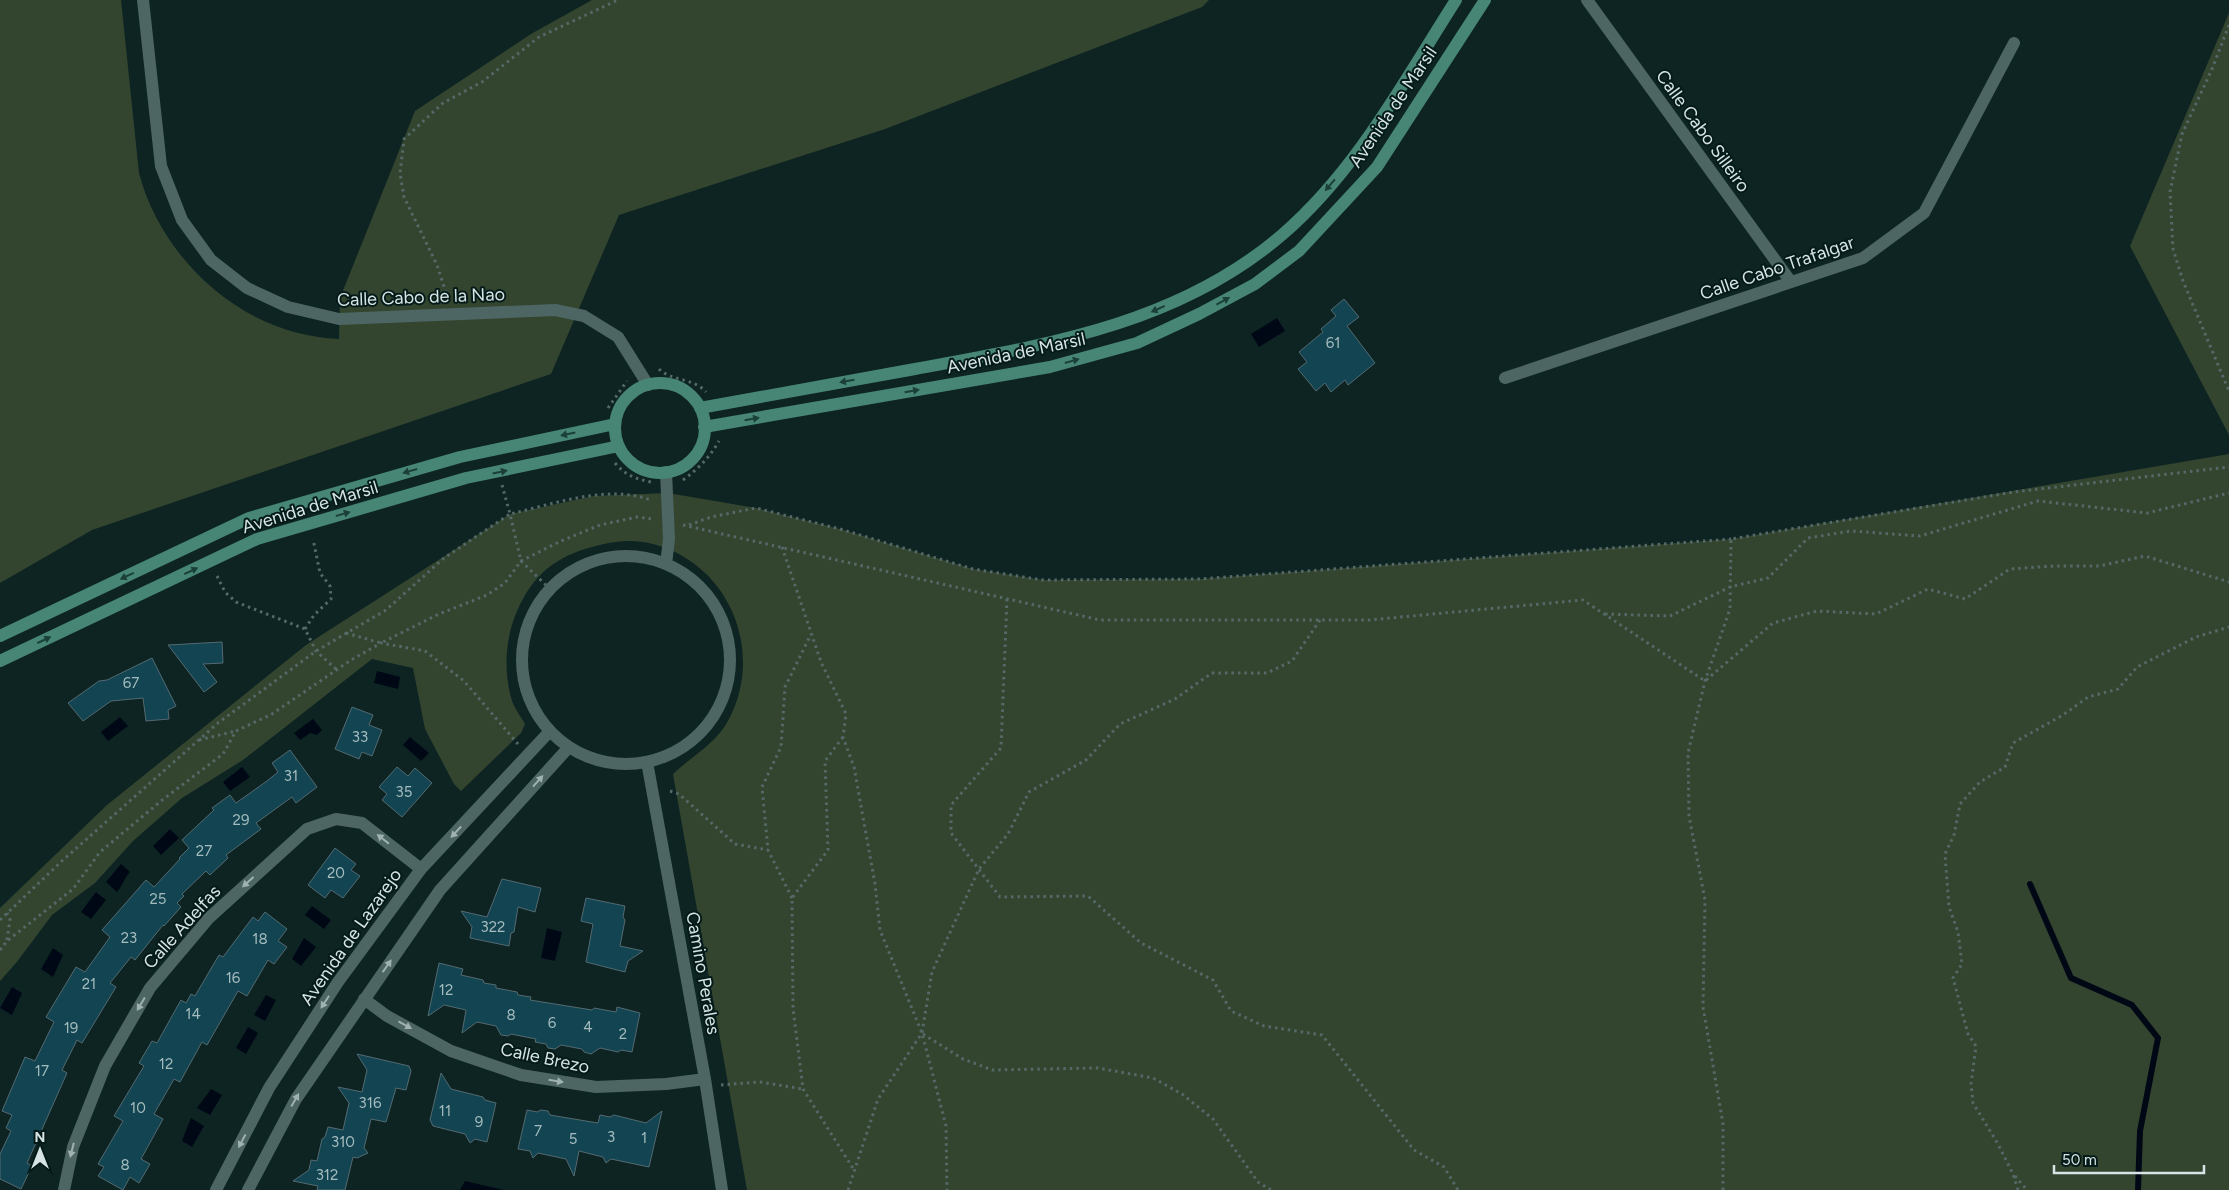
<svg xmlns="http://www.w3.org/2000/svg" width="2229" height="1190" font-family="Figtree,sans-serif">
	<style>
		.green { fill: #34452f }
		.water { fill: #000816 }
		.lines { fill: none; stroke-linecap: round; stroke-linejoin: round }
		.stream { stroke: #000816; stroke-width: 6 }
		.building { fill: #124451; stroke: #546a71 }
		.path { stroke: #556968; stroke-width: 3; stroke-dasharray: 2.5 4; stroke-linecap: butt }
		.street { stroke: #4d6664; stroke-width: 12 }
		.secondary { stroke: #478675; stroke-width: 12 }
		.oneway { fill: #1b403a }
		.oneway2 { fill: #9fb2b0 }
		.labels { text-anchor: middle; stroke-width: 4; stroke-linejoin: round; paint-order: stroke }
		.number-label { font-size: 15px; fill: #a5bcbe }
		.street-label { font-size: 18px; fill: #d6e4e3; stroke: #041b1a }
	</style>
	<rect width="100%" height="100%" fill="#0d2423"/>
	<!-- green -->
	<path class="green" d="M0,0H121L139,173C162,261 245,336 339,339L340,298L415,111L531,34L592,0H1209L1202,7L885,129L619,215L551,374L92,530L0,583Z
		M2229,13V435L2130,246Z
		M2229,454V1190H747L673,774C692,756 717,743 729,719C765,650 729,564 653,544C629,537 602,543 579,551C549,562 531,580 518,609C505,637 503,671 512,701C515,709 521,717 525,724L521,733L461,791L454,784L425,729L413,668L372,659L243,760L182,798L133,841L95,883L52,915L16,963L0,981V908L107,805L306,645L510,514L594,496L668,493L756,508L840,529L973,569L1043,580L1200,579L1731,539Z"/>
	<!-- water -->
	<path class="water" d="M1277,318L1285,331L1259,347L1251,334Z
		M377,671L400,677L398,689L374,683Z
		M120,717L128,726L108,741L101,732Z
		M313,719L322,730L317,735L310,733L300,740L294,733Z
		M410,737L429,753L421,761L403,745Z
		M242,767L250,777L230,791L223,782Z
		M170,829L179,838L161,855L153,846Z
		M121,864L130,872C124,878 123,885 117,892L106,882Z
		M96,892L106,900L91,919L81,912Z
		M312,906L331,920L324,929L305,915Z
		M547,928L562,932L555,961L541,958Z
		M304,938L316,947L301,966L292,959Z
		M53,948L63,955L53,977L41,969Z
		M12,987L22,993L12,1015L0,1008Z
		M266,995L276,1000L265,1021L254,1015Z
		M248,1027L258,1033L246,1054L236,1048Z
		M211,1089L222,1095L210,1115L197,1108Z
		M191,1118L204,1126L192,1147L182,1141Z
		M465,1181L504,1190H460Z"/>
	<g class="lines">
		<!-- stream -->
		<path class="stream" d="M2030,884L2071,978L2132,1005L2158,1038L2140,1131L2138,1190"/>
	</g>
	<!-- building -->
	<path class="building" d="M1344,299L1359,317L1347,326L1375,363L1348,385L1345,380L1331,392L1325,383L1316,391L1298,369L1307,362L1299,352L1323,332L1321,329L1336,316L1331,310Z
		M222,642L223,663L203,664L217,682L204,692L168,645Z
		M152,658L176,706L168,710L169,719L146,721L143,698L111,701L83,721L68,703L99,681L107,680Z
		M352,707L373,715L369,725L382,730L372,756L362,752L359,759L335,749Z
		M290,750L317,787L296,803L292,797L256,823L261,829L226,855L228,858L210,875L206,871L182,894L184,896L177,903L181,907L164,926L163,925L135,960L131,957L110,983L116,987L82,1043L77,1040L62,1070L67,1073L27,1163L32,1166L21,1189L0,1179V1154L11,1131L6,1128L12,1115L2,1111L25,1057L35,1061L54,1022L46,1017L76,967L85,972L110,937L102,930L146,880L154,887L180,859L179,858L189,848L182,840L214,810L212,808L230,795L236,803L267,781L278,772L272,763Z
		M397,767L408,776L415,768L432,783L402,817L382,800L387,794L379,787Z
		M335,848L356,864L351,870L360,876L343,898L331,890L325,898L308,885Z
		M502,879L541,888L535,912L518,907L514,932L511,933L509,946L470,938L472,927L461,911L487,917Z
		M586,898L625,906L623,917L625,920L620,946L643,951L628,961L625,972L586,962L593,924L581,921Z
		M265,912L287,929L278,941L287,947L274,964L268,960L247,996L238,991L207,1045L202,1042L180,1082L174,1079L154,1114L163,1119L141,1159L150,1164L139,1183L130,1177L123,1190L98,1176L104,1167L98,1164L123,1121L114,1116L144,1066L139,1063L152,1041L157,1043L181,1000L186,1003L191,994L195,996L219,955L223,957L253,917L258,921Z
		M439,963L463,969L461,975L483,980L484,983L496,985V988L517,992L518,995L531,997L530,1000L592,1010L594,1008L616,1012L617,1007L640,1013L632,1052L621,1050L618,1052L600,1048L591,1054L584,1052L582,1049L561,1045L555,1049L548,1048L546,1044L535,1042L536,1039L511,1034L508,1036L501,1035L496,1026L477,1022L462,1033L466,1010L444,1005L428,1016Z
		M357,1054L409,1066L411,1071L406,1090L396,1088L386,1122L371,1119L364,1148L368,1153L357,1158L353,1157L345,1190H317L318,1186L293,1181L309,1170L311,1160L317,1161L322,1139L325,1137L328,1127L343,1130L349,1103L338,1087L362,1092L367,1070Z
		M441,1073L451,1089L483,1097L485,1100L496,1103L487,1142L475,1139L470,1143L465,1134L433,1126L430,1120Z
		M527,1110L537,1112L541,1110L548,1111L550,1115L598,1123L600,1115L610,1117L614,1115L646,1123L662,1111L649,1167L611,1159L606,1163L603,1157L579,1151L574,1176L566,1159L538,1153L533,1158L530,1151L518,1149Z"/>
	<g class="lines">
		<!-- path -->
		<path class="path" d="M2229,25L2212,69L2182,134L2170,192L2173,249L2183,281L2229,391
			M448,299L437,265L404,197L400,173L404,139L443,103L482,82L539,37L618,0
			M659,369C671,381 694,378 706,392
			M608,408L627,381
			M615,463C625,475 636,479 651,482
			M683,480C698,469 710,457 719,441
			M502,485L510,514C554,504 607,484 651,500
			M683,525L1100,620H1369L1583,600L1705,681L1773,623L1817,611L1876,614L1928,589L1965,599L2010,569L2053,566H2099L2145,556L2229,582
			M689,525L711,517L756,508L840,529L973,569L1043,580L1200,579L1731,539
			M782,547L821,662L846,714L843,737L854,767L875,884L880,930L922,1033L946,1126L947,1190
			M217,576L225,592L236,602L305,629L316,651L337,670
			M1007,599L1001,748L951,805V833L1000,897L1088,896L1141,943L1213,980L1231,1011L1264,1026L1322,1035L1414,1150L1444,1167L1458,1190
			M1605,614L1670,616L1730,587L1768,578L1808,538L1851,531L1920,536L2038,501L2147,513L2229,493
			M305,629L314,615L331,599L330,586L320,573L313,539
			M346,633L381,643L439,614L487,595L505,583L521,561L561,541L600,525L637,517L653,519
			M843,737L825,761L828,850L792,898L793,1008L803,1089L854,1170
			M199,740L236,731
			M670,791L679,794L735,844L768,850
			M792,898L768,850L762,787L781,747L785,687L811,634
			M0,920L63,860L218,723L316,651L386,610L444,558L510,514L521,561L550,589
			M7,940L10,919L7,913
			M0,950L7,941L73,889L100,852L161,801L223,754L236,731L272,714L351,660L381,643L425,651L464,681L518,744
			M923,1034L963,1059L992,1070L1098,1068L1153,1078L1182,1094L1213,1119L1258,1182L1271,1190
			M721,1085L760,1082L803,1089
			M2015,1176L2027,1190
			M848,1190L878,1099L922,1033L932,972L979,869L1008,834L1029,792L1086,760L1120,724L1175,699L1212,673H1267L1292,661L1320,620
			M1723,1190V1124L1703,1007L1705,900L1689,816L1688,753L1705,681L1730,609L1731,539L2014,492L2229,467
			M2018,1190L2013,1174L1998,1144L1973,1103L1971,1084L1976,1046L1968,1034L1953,978L1962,964L1958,932L1949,907L1945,854L1954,835L1960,804L1980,782L2005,767L2013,743L2063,715L2088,697L2118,689L2137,667L2196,637L2229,627"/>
		<!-- street -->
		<path class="street" d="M143,0L161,166L182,220L211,260L247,288L288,307L339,319L555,310L584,316L618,337L648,385
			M1587,0L1791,282
			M1505,378L1863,258L1924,213L2014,43
			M522 660a104 104 0 1 1 208 0a104 104 0 1 1-208 0Z
			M666,564L669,539L666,472
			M647,762L705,1079L722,1190
			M364,999L387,1016L451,1051L521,1075L596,1087L666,1084L705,1079
			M64,1190L73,1147L105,1066L150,988L209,918L307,829L336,819L362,823L421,869
			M216,1190L269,1088L338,982L421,869L550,731
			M248,1190L296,1099L440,890L569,747"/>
		<!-- secondary -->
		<path class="secondary" d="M615 428a45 45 0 1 1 90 0a45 45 0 1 1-90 0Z
			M700,408C772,395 844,382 915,369C1046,345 1179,324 1283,234C1357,170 1404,81 1456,0
			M704,427L1050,367L1137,343L1199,314L1255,284L1299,251L1377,167L1485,0
			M0,636L249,518L460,457L615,424
			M0,661L257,539L466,478L619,446"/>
	</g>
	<!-- one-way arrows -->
	<defs><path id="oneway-solid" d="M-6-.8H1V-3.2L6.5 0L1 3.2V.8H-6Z" transform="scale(1.25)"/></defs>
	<g class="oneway">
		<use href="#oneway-solid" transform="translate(1330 185) rotate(131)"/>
		<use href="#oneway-solid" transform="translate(1223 301) rotate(-29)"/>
		<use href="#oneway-solid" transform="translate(1158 309) rotate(156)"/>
		<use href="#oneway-solid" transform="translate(1072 361) rotate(-16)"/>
		<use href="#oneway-solid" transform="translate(847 381) rotate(170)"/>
		<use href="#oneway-solid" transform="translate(912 391) rotate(-10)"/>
		<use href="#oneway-solid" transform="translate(752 419) rotate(-10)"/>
		<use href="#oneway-solid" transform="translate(568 434) rotate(168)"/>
		<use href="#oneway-solid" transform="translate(410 471) rotate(164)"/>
		<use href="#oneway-solid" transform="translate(500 472) rotate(-12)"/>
		<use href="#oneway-solid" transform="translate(343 514) rotate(-16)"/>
		<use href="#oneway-solid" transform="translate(191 571) rotate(-25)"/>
		<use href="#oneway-solid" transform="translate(127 576) rotate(155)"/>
		<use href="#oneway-solid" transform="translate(44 640) rotate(-25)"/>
	</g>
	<g class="oneway2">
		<use href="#oneway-solid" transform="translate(538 781) rotate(-48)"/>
		<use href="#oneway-solid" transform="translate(456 832) rotate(133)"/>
		<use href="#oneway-solid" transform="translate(383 839) rotate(-142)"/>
		<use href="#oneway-solid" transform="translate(248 882) rotate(138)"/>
		<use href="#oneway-solid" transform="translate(387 966) rotate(-55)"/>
		<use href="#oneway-solid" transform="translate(325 1002) rotate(123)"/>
		<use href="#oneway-solid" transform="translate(141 1004) rotate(121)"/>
		<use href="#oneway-solid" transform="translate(405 1025) rotate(29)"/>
		<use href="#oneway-solid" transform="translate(556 1081) rotate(9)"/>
		<use href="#oneway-solid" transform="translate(295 1100) rotate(-60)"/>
		<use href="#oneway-solid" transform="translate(242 1141) rotate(118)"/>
		<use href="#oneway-solid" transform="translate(72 1150) rotate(104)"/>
	</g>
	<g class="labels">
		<!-- number labels -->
		<g class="number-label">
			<text x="1333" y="348">61</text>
			<text x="131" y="688">67</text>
			<text x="360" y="742">33</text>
			<text x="291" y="781">31</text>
			<text x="404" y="797">35</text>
			<text x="241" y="825">29</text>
			<text x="204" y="856">27</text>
			<text x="336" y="878">20</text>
			<text x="158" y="904">25</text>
			<text x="493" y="932">322</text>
			<text x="129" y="943">23</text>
			<text x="260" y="944">18</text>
			<text x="233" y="983">16</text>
			<text x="89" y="989">21</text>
			<text x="446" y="995">12</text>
			<text x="193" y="1019">14</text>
			<text x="511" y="1020">8</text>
			<text x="552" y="1028">6</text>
			<text x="588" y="1032">4</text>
			<text x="71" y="1033">19</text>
			<text x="623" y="1039">2</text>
			<text x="166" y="1069">12</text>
			<text x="42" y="1076">17</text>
			<text x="370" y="1108">316</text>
			<text x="138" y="1113">10</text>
			<text x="445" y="1116">11</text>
			<text x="479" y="1127">9</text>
			<text x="538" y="1136">7</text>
			<text x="611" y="1142">3</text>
			<text x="644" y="1143">1</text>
			<text x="573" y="1144">5</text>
			<text x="343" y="1147">310</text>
			<text x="125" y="1170">8</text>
			<text x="327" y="1180">312</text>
		</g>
		<!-- street labels -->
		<g class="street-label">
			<text transform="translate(1393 107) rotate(-56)" y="6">Avenida de Marsil</text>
			<text transform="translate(1703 131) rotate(54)" y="6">Calle Cabo Silleiro</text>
			<text transform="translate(1777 268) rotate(-19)" y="6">Calle Cabo Trafalgar</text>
			<text transform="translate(421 297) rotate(-2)" y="6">Calle Cabo de la Nao</text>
			<text transform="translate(1016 353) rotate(-12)" y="6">Avenida de Marsil</text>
			<text transform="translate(310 507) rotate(-17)" y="6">Avenida de Marsil</text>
			<text transform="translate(182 927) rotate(-48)" y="6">Calle Adelfas</text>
			<text transform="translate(351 937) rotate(-55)" y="6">Avenida de Lazarejo</text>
			<text transform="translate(703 973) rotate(80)" y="6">Camino Perales</text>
			<text transform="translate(545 1058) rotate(12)" y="6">Calle Brezo</text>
		</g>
	</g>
	<!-- north arrow -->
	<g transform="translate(40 1150)" stroke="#041b1a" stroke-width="4" paint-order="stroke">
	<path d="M0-4L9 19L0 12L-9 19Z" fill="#d6e4e3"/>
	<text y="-8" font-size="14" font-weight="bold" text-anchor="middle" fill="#d6e4e3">N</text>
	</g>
	<!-- scale -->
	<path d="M2054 1165v8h150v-8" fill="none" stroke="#d6e4e3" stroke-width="2.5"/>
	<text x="2062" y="1165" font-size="15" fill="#d6e4e3" stroke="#041b1a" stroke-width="4" paint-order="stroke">50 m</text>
</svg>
